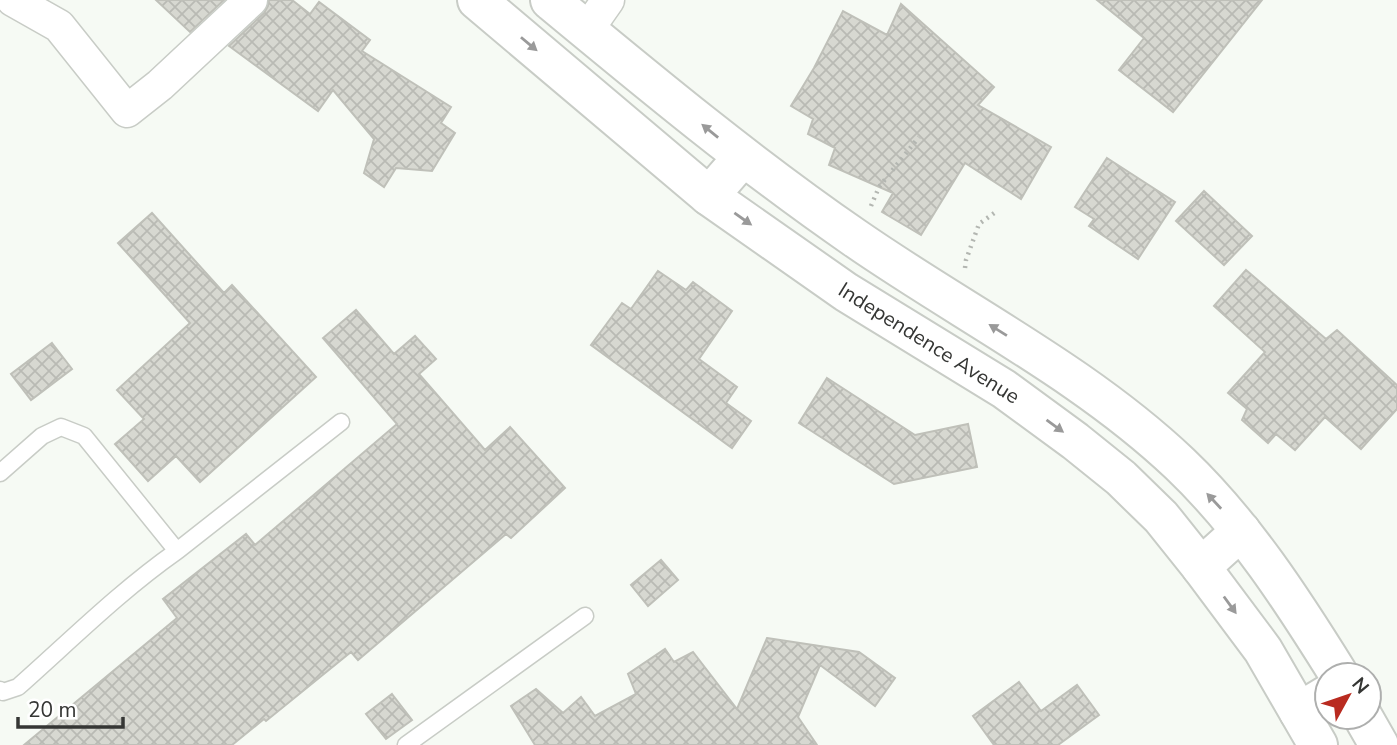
<svg xmlns="http://www.w3.org/2000/svg" width="1397" height="745" font-family="'Nunito Sans',sans-serif">
	<style>
		.building { fill: url(#building-cross-hatch); stroke: #bfc0b9; stroke-width: 2 }
		.lines { fill: none; stroke-linecap: round; stroke-linejoin: round }
		.service-casing { stroke: #c8ccc6; stroke-width: 19 }
		.minor-casing { stroke: #c8ccc6; stroke-width: 35 }
		.secondary-casing { stroke: #c8ccc6; stroke-width: 42 }
		.primary-casing { stroke: #c8ccc6; stroke-width: 42 }
		.path { stroke: #b3b6b1; stroke-width: 4.5; stroke-dasharray: 2 5; stroke-linecap: butt }
		.service { stroke: #fff; stroke-width: 16 }
		.minor { stroke: #fff; stroke-width: 32 }
		.secondary { stroke: #fff; stroke-width: 38 }
		.primary { stroke: #fff; stroke-width: 38 }
		.oneway { fill: #9a9a9a }
		.labels { text-anchor: middle; stroke-width: 5; stroke-linejoin: round; paint-order: stroke }
		.street-label { font-size: 21px; fill: #353634; stroke: #fff }
	</style>
	<defs>
		<pattern id="building-cross-hatch" width="8" height="8" patternUnits="userSpaceOnUse" patternTransform="scale(1.75)"><rect width="8" height="8" fill="#d7d8d1"/><path d="M0 0l8 8M0 8l8-8" fill="none" stroke="#b9bab4"/></pattern>
	</defs>
	<rect width="100%" height="100%" fill="#f6faf4"/>
	<!-- building -->
	<path class="building" d="M156,0H224L190,32Z
		M269,0H292L310,14L319,2L370,40L362,51L451,107L441,123L455,133L432,171L396,168L384,187L364,173L374,139L333,90L318,111L229,46L264,13L268,6Z
		M1097,0H1262L1173,112L1119,70L1144,38Z
		M901,4L994,87L978,105L1051,147L1021,199L965,163L921,235L882,212L893,193L829,165L835,148L808,134L813,119L791,106L814,68L843,11L887,35Z
		M1107,158L1175,202L1138,259L1089,226L1094,219L1075,207Z
		M1204,191L1252,236L1224,265L1176,221Z
		M152,213L224,293L232,285L316,377L200,482L176,456L148,481L115,444L144,419L117,390L190,323L118,243Z
		M1246,270L1326,339L1337,330L1397,385V409L1361,449L1325,417L1295,450L1276,434L1268,443L1242,420L1247,409L1228,393L1265,352L1214,306Z
		M658,271L686,290L693,282L732,311L699,359L737,387L726,403L751,421L732,448L591,345L622,303L631,309Z
		M356,310L394,354L415,336L436,359L419,374L485,450L510,427L565,488L511,538L506,534L358,660L351,652L266,721L264,719L232,745H24L177,618L163,599L246,534L255,545L397,424L323,338Z
		M52,343L72,369L31,400L11,374Z
		M827,378L915,435L968,424L977,467L894,484L799,423Z
		M661,560L678,580L648,606L631,585Z
		M767,638L859,652L895,678L875,706L820,665L798,717L817,745H535L511,706L536,689L563,713L581,697L595,716L636,694L628,674L665,649L674,662L693,652L737,709Z
		M1019,682L1041,711L1077,685L1099,715L1058,745H994L973,716Z
		M392,694L412,720L386,739L366,714Z"/>
	<g class="lines">
		<defs>
			<path id="service" d="M0,473L42,436L61,427L84,436L177,551L341,422
				M0,690L3,692L18,687C70,641 120,591 177,551
				M406,745L585,616"/>
			<path id="minor" d="M13,0L59,26L127,111L160,85L251,0
				M587,30L608,0"/>
			<path id="secondary" d="M709,196L743,157
				M1201,567L1241,531
				M1299,712L1327,695"/>
			<path id="primary" d="M477,0L709,196L846,292L1004,389L1075,441L1121,478L1161,517L1201,567L1263,650L1318,745
				M550,0C649,82 749,165 855,238C963,313 1084,373 1180,464C1244,525 1293,601 1339,675
				M1363,717L1379,745"/>
		</defs>
		<!-- service casing -->
		<use href="#service" class="service-casing"/>
		<!-- minor casing -->
		<use href="#minor" class="minor-casing"/>
		<!-- secondary casing -->
		<use href="#secondary" class="secondary-casing"/>
		<!-- primary casing -->
		<use href="#primary" class="primary-casing"/>
		<!-- path -->
		<path class="path" d="M871,206L879,187L919,137
			M965,268L966,260L979,224L997,211"/>
		<!-- service -->
		<use href="#service" class="service"/>
		<!-- minor -->
		<use href="#minor" class="minor"/>
		<!-- secondary -->
		<use href="#secondary" class="secondary"/>
		<!-- primary -->
		<use href="#primary" class="primary"/>
	</g>
	<!-- one-way arrows -->
	<defs><path id="oneway-solid" d="M-6-.8H1V-3.2L6.5 0L1 3.2V.8H-6Z" transform="scale(1.75)"/></defs>
	<g class="oneway">
		<use href="#oneway-solid" transform="translate(529 44) rotate(40)"/>
		<use href="#oneway-solid" transform="translate(710 131) rotate(-141)"/>
		<use href="#oneway-solid" transform="translate(743 219) rotate(35)"/>
		<use href="#oneway-solid" transform="translate(998 330) rotate(-148)"/>
		<use href="#oneway-solid" transform="translate(1055 426) rotate(36)"/>
		<use href="#oneway-solid" transform="translate(1214 501) rotate(-133)"/>
		<use href="#oneway-solid" transform="translate(1230 605) rotate(54)"/>
	</g>
	<g class="labels">
		<!-- street labels -->
		<g class="street-label">
			<text transform="translate(929 343) rotate(32)" y="7">Independence Avenue</text>
		</g>
	</g>
	<!-- north arrow -->
	<g transform="translate(1348 696) rotate(50)"><circle r="33" fill="#ffffff" stroke="#aeafae" stroke-width="2"/>
	<path d="M0-5L12 26L0 18L-12 26Z" fill="#b92b20"/>
	<text y="-10" font-size="19" font-weight="bold" text-anchor="middle" fill="#353634">N</text>
	</g>
	<!-- scale -->
	<path d="M18 717v10h105v-10" fill="none" stroke="#353634" stroke-width="3.5"/>
	<text x="28" y="717" font-size="21" fill="#353634" stroke="#ffffff" stroke-width="5" paint-order="stroke">20 m</text>
</svg>
